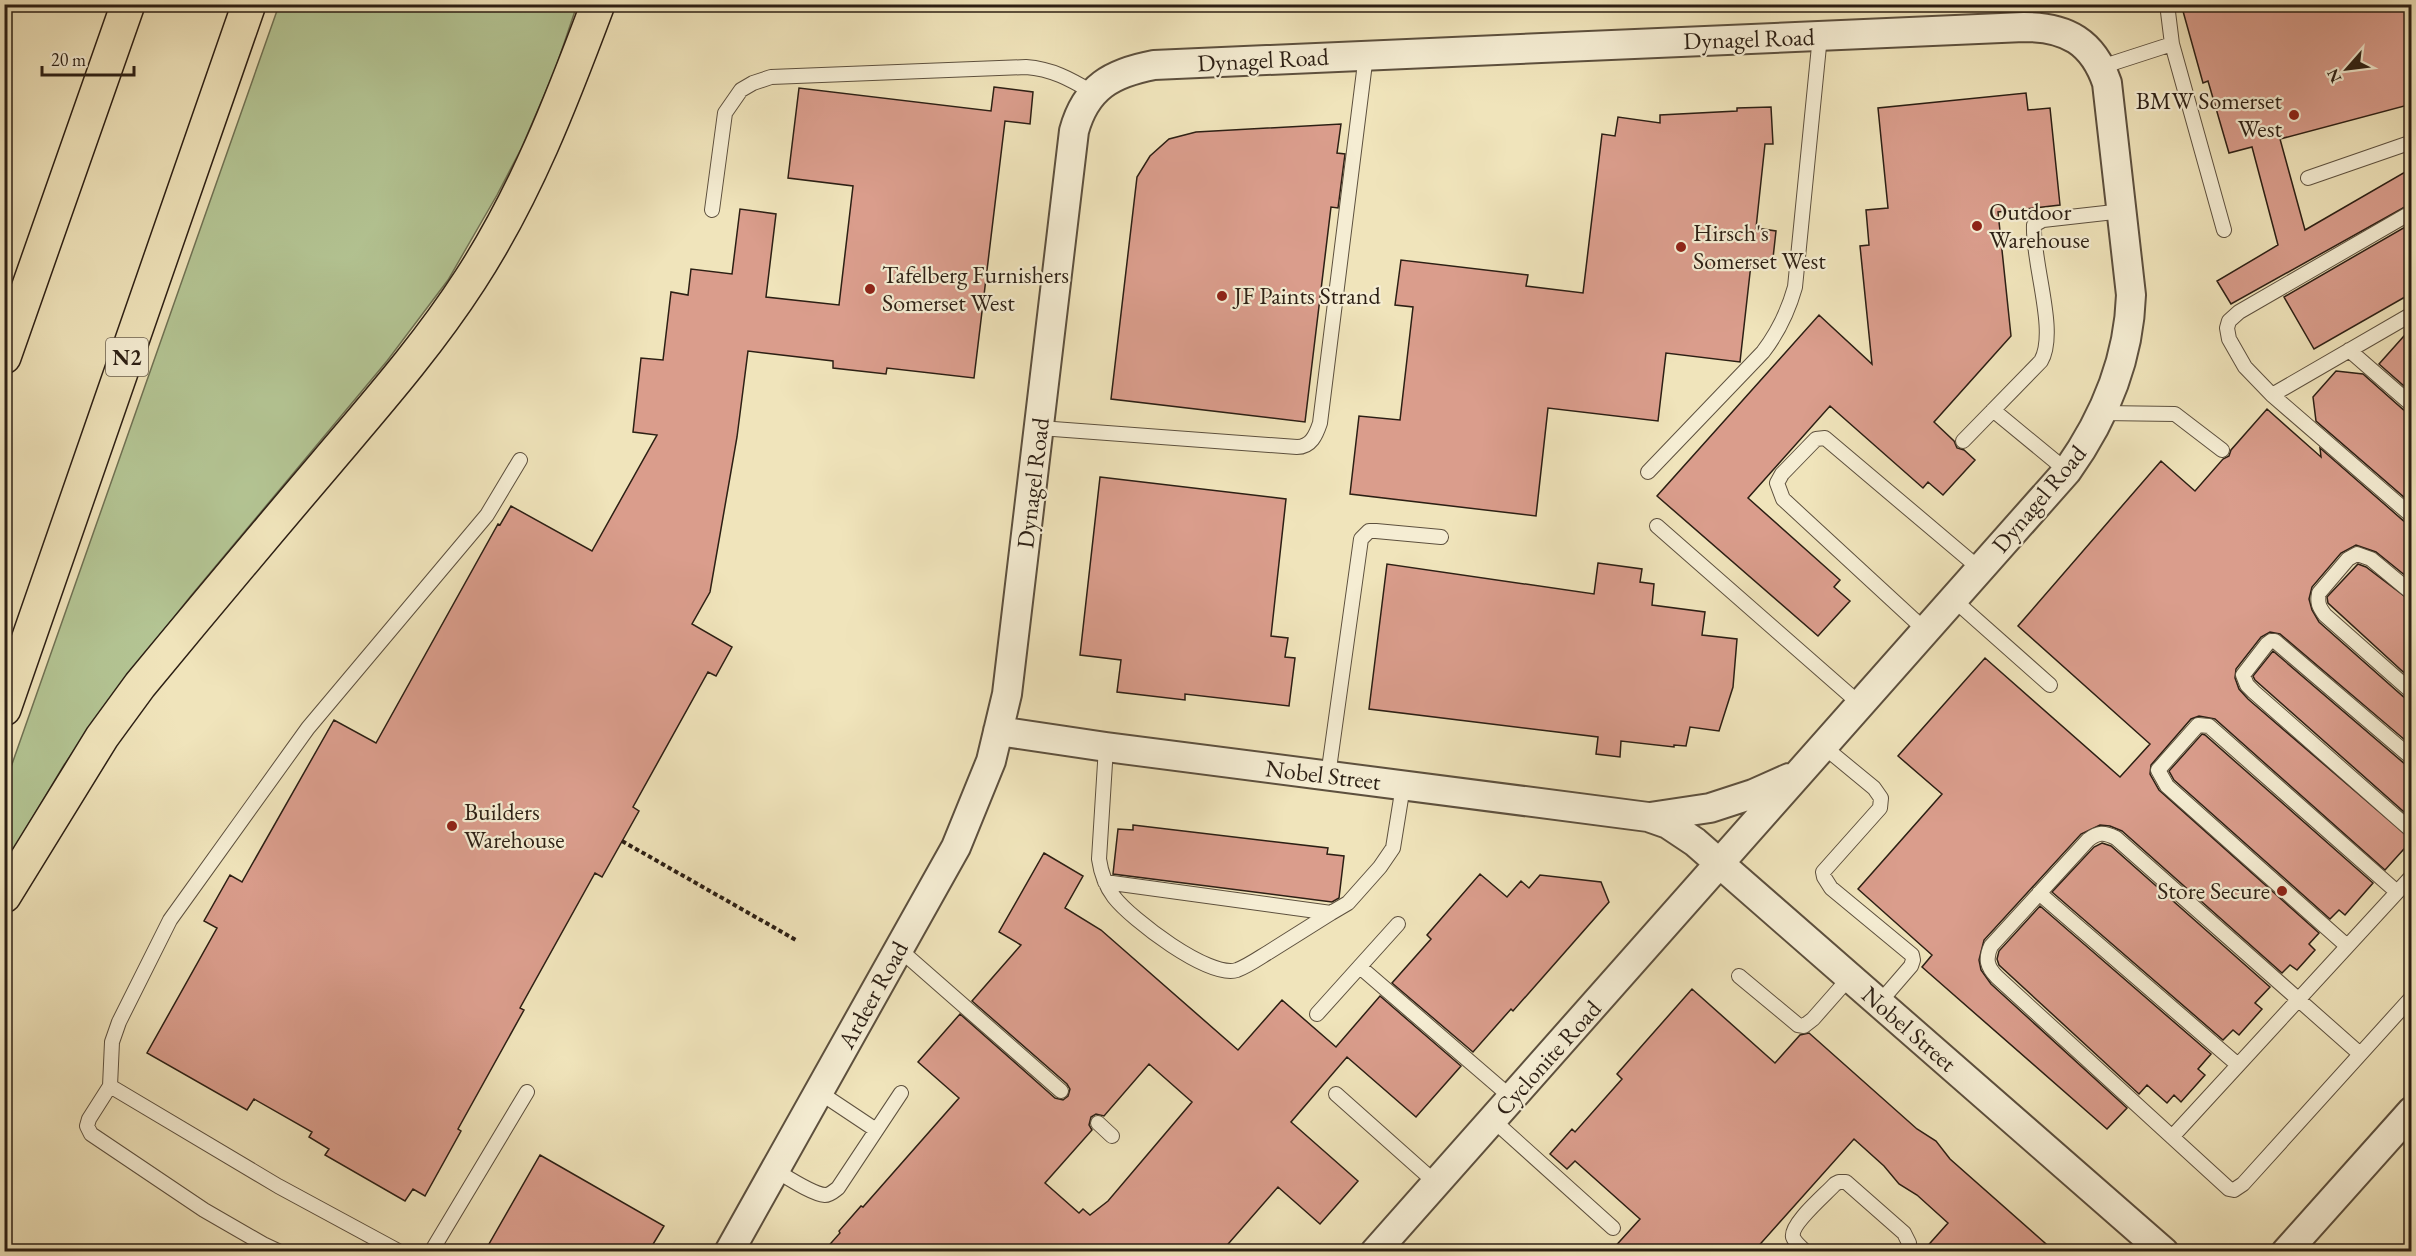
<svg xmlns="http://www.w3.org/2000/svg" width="2416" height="1256" font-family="'EB Garamond',serif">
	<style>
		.green { fill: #b4c594; stroke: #707254; stroke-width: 1.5 }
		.building { fill: #da9d8c; stroke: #2c1f14; stroke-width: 1.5; fill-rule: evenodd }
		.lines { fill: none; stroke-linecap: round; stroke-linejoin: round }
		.service-casing { stroke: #5d503e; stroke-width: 16 }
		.minor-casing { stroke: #5d503e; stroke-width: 32 }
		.motorway-casing { stroke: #2c1f14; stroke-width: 36 }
		.path { stroke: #2c1f14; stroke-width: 4; stroke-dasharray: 4.5 3; stroke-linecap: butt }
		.service { stroke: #f5edd3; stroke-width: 14 }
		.minor { stroke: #f5edd3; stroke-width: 28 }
		.motorway { stroke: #f0e4bb; stroke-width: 33 }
		.poi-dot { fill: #8f2418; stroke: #f5edd3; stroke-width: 2 }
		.labels { text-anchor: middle; stroke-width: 4.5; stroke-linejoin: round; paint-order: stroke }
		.shield { fill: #f5edd3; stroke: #685d4d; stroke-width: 1.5 }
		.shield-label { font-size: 22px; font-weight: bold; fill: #2c1f14 }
		.street-label { font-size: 24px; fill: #2c1f14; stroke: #f5edd3 }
		.poi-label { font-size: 24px; fill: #2c1f14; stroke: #f5edd3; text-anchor: start }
	</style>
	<rect width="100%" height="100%" fill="#f0e4bb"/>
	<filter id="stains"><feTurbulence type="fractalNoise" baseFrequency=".00333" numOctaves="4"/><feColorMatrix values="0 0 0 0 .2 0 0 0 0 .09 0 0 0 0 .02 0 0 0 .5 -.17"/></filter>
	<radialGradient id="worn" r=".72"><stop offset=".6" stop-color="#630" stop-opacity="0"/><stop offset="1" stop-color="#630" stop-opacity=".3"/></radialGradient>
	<!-- green -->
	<path class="green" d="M279,5H577L555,70L521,149L497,195L448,280L387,361L190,597L123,682L64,765L5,864V784Z"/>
	<!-- building -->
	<path class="building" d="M2181,4H2412V104L2280,139L2305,230L2412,168V203L2231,304L2217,281L2278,245L2252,147L2229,153L2208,81L2203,83Z
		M994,87L1033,92L1030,124L1005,121L974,378L887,368L886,374L833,368V361L748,351L737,437L710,592L692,624L732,647L716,676L708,672L633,807L639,811L602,877L595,873L520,1008L524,1010L458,1129L461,1131L425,1196L413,1189L405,1201L325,1155L329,1149L309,1137L312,1132L254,1099L247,1110L147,1053L217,928L204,921L230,875L242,882L334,720L376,743L498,524L500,525L511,506L592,551L657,435L633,432L641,358L663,360L671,292L688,295L691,269L732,274L740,209L776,214L766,297L839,305L853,186L788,178L799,88L991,111Z
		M2026,93L2028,110L2050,108L2060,205L1998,212L2011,336L1934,422L1954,441L1957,448L1964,450L1975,460L1943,495L1928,482L1923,488L1830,406L1748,498L1840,580L1834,587L1850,601L1818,636L1657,496L1819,315L1872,364L1860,246L1869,245L1866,210L1888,208L1878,108Z
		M1771,107L1773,144H1765L1756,228L1776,231L1772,267L1751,264L1740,362L1666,353L1658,421L1548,408L1536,516L1350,494L1359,416L1400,420L1413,307L1395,305L1401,260L1528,275L1526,286L1583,293L1602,134L1615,136L1618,117L1660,123V115L1737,111V108Z
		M1341,124L1337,153L1345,154L1338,208L1331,207L1305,422L1111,399L1137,177L1150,156L1169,139L1196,132Z
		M2412,223V293L2314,349L2284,297Z
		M2412,327V393L2379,364Z
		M2336,371L2363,374L2406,412L2412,414V504L2316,421L2313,397Z
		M2267,409L2321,457L2320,448L2406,523L2412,525V581L2376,552L2356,545L2341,553L2312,587L2309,599L2312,610L2319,622L2406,699L2412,701V746L2280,634L2270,632L2261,637L2236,669L2235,678L2239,689L2248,699L2412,840L2385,870L2215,719L2199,716L2191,719L2151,765L2150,774L2159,790L2319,933L2309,944L2315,950L2297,970L2290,965L2282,973L2122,831L2110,826L2100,825L2081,834L1984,940L1979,960L1981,970L1991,984L2127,1108L2107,1129L1922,967L1932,955L1858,889L1942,794L1898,756L1985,658L2120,777L2150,744L2018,626L2161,461L2195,491L2223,459L2229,456L2231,450Z
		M1100,477L1286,499L1271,636L1288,638L1285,657L1295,658L1289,706L1185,694V700L1117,692L1121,660L1080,655Z
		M1598,563L1642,569L1640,582L1654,584L1652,605L1705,612L1702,635L1737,639L1733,687L1719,731L1690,727L1686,746L1674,745V747L1621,741L1620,757L1596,754L1598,737L1369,709L1387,564L1594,594Z
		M2358,564L2366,567L2412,602V680L2328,603L2327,597Z
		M2273,651L2406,765L2412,767V819L2255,680L2253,676Z
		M2202,734L2205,735L2373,883L2345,915L2339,910L2330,919L2174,780L2169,771Z
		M1133,825L1328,848L1327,854L1344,856L1339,898L1332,902L1113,874L1118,829L1133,830Z
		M2102,843L2111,846L2270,987L2255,1003L2262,1009L2239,1035L2233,1030L2223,1040L2052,892L2094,847Z
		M1044,853L1083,876L1065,908L1101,930L1238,1050L1282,1000L1336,1047L1380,996L1461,1066L1416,1117L1347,1057L1291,1122L1358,1181L1320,1224L1278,1187L1222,1251H824L840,1233L839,1231L861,1206L863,1207L959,1098L918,1062L960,1014L1055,1098L1063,1100L1068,1096L1070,1089L1067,1084L972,1001L1021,945L999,932ZM1149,1064L1192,1102L1108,1201L1090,1215L1083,1209L1079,1213L1045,1183L1092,1130L1089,1125L1091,1117L1096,1114L1104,1116Z
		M1480,874L1507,897L1521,881L1529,888L1540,875L1601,882L1609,902L1513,1011L1511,1009L1473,1052L1392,983L1431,939L1427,935Z
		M2040,906L2211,1054L2198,1069L2205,1075L2181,1102L2174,1095L2167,1103L2147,1085L2139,1094L1999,965L1997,959L1999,951Z
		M1692,989L1775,1063L1800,1035L1809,1033L1917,1129L1936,1141L1950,1159L2054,1251H1923L1948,1223L1917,1195L1899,1184L1884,1166L1854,1139L1754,1251H1611L1640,1219L1575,1161L1567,1169L1550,1154L1572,1129L1575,1132L1622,1079L1617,1074Z
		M540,1155L664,1226L649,1251H485Z"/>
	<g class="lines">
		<defs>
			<path id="service" d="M2172,44L2224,230
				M2101,67L2172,44L2167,4
				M2308,178L2412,142
				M712,210L725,113L741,90L753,83L771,77L1026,67C1052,69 1070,79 1092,92
				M2412,212L2239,312L2229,321L2227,328L2229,339L2245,367L2272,395L2412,516
				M2349,350L2412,405
				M2272,395L2412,314
				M1993,410L2067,471
				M2103,413L2175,414L2222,450
				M1040,428L1297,447C1311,447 1316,435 1320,423L1366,55
				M1963,441L2041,361C2058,332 2032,262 2034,225L2043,220L2123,211
				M1648,472L1763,352C1779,331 1788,312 1795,287L1820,36
				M1657,526L1860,704
				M2412,593L2371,559L2357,554L2348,559L2319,593C2317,603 2319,607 2325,615L2412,692
				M1953,599L2050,685
				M1925,630L1783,499L1777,483L1782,474L1816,439L1825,438L1980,569
				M1823,746L1874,788L1881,798L1880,808L1823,872L1824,877L1831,888L1912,955L1913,960L1911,966L1879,1003
				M1106,747L1099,859C1101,873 1105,885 1114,897C1131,919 1209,979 1237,970C1248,966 1259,958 1269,952C1290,939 1310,926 1331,913
				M2412,758L2275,641H2271L2267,644L2243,675L2247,685L2254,692L2412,831
				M1328,776L1361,539L1369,531H1376L1441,537
				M1105,882L1331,913L1348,903L1380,867L1393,848L1403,786
				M2039,893L2238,1065
				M2347,946L2167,786L2158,770L2198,725L2209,726L2397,892
				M899,949L1061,1091
				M1360,967L1512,1098
				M1739,976L1798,1025L1804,1026L1813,1019L1850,977
				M1317,1014L1398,924
				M2360,1054L2116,838C2104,832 2098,832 2088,840L1991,946C1985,959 1987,967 1997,977L2229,1189L2234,1190L2243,1184L2412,997
				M110,1086L278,1186L400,1252
				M819,1092L876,1130
				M1336,1094L1436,1183
				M1493,1120L1613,1228
				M1098,1123L1112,1136
				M2172,1137L2412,876
				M775,1170C787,1177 812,1194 825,1195C830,1195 834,1191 838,1188L901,1093
				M280,1252L263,1244L204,1210L91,1134L87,1126L89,1119L110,1086L112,1042L119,1022L170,920L308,728L487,515L520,460
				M431,1252L527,1092
				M1806,1252C1801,1247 1795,1243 1793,1237C1790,1224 1826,1194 1835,1184L1839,1182H1846L1904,1233L1909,1243L1908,1252"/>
			<path id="minor" d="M998,731L1106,747L1648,817L1668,824L1695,842L2164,1252
				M1650,817L1710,808L1753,794L1789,778
				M729,1252L956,847L991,761L1007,694L1074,131C1086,87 1112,73 1154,65L2024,27C2067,27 2093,42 2107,83L2131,295C2129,359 2104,419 2067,471L1375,1252
				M2286,1252L2412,1111"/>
			<path id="motorway" d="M4,357L128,4
				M4,709L249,4
				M4,896L102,737L140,685C202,610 264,536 327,462C377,403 428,345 470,280C526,194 562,100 598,4"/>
		</defs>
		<!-- service casing -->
		<use href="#service" class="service-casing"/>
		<!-- minor casing -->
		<use href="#minor" class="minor-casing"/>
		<!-- motorway casing -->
		<use href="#motorway" class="motorway-casing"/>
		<!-- path -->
		<path class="path" d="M622,841L796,940"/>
		<!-- service -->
		<use href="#service" class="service"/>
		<!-- minor -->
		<use href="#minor" class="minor"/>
		<!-- motorway -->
		<use href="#motorway" class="motorway"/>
	</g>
	<!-- markers -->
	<g class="poi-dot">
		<circle cx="2294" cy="115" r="6"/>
		<circle cx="1977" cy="226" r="6"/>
		<circle cx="1681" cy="247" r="6"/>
		<circle cx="870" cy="289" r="6"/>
		<circle cx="1222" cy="296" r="6"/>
		<circle cx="452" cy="826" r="6"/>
		<circle cx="2282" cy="891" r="6"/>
	</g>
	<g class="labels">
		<!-- shield labels -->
		<rect class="shield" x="106" y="338" width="42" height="38" rx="4.5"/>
		<g class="shield-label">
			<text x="127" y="365">N2</text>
		</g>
		<!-- street labels -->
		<g class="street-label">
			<text transform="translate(1749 39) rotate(-2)" y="8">Dynagel Road</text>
			<text transform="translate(1263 60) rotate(-3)" y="8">Dynagel Road</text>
			<text transform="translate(1033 483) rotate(-83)" y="8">Dynagel Road</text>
			<text transform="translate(2039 499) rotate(-50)" y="8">Dynagel Road</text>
			<text transform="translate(1323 775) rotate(7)" y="8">Nobel Street</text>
			<text transform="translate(873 995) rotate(-61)" y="8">Ardeer Road</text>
			<text transform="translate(1909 1029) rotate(41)" y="8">Nobel Street</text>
			<text transform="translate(1548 1058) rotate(-48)" y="8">Cyclonite Road</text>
		</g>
		<!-- poi labels -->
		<g class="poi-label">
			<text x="2282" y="109" text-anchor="end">BMW Somerset<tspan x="2282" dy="28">West</tspan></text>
			<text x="1989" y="220">Outdoor<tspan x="1989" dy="28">Warehouse</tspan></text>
			<text x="1693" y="241">Hirsch's<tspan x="1693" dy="28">Somerset West</tspan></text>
			<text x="882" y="283">Tafelberg Furnishers<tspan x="882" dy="28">Somerset West</tspan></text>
			<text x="1234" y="304">JF Paints Strand</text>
			<text x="464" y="820">Builders<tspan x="464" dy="28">Warehouse</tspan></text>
			<text x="2270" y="899" text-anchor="end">Store Secure</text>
		</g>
	</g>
	<!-- margin -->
	<rect width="2416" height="1256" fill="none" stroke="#f0e4bb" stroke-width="24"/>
	<rect x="6" y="6" width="2404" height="1244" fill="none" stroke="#2c1f14" stroke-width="3"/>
	<rect x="12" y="12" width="2392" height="1232" fill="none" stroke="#2c1f14" stroke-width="1.5"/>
	<!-- north arrow -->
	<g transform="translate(2347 69) rotate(242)" stroke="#f5edd3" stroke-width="4.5" paint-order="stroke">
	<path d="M0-4.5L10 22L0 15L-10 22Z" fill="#2c1f14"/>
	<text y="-9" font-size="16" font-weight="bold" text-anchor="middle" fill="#2c1f14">N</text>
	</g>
	<!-- scale -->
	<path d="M42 66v9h92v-9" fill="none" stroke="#2c1f14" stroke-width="3"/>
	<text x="51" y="66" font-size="18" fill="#2c1f14" stroke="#f5edd3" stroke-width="4.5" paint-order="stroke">20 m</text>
	<rect width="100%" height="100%" filter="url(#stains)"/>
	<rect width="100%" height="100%" fill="url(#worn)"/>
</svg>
